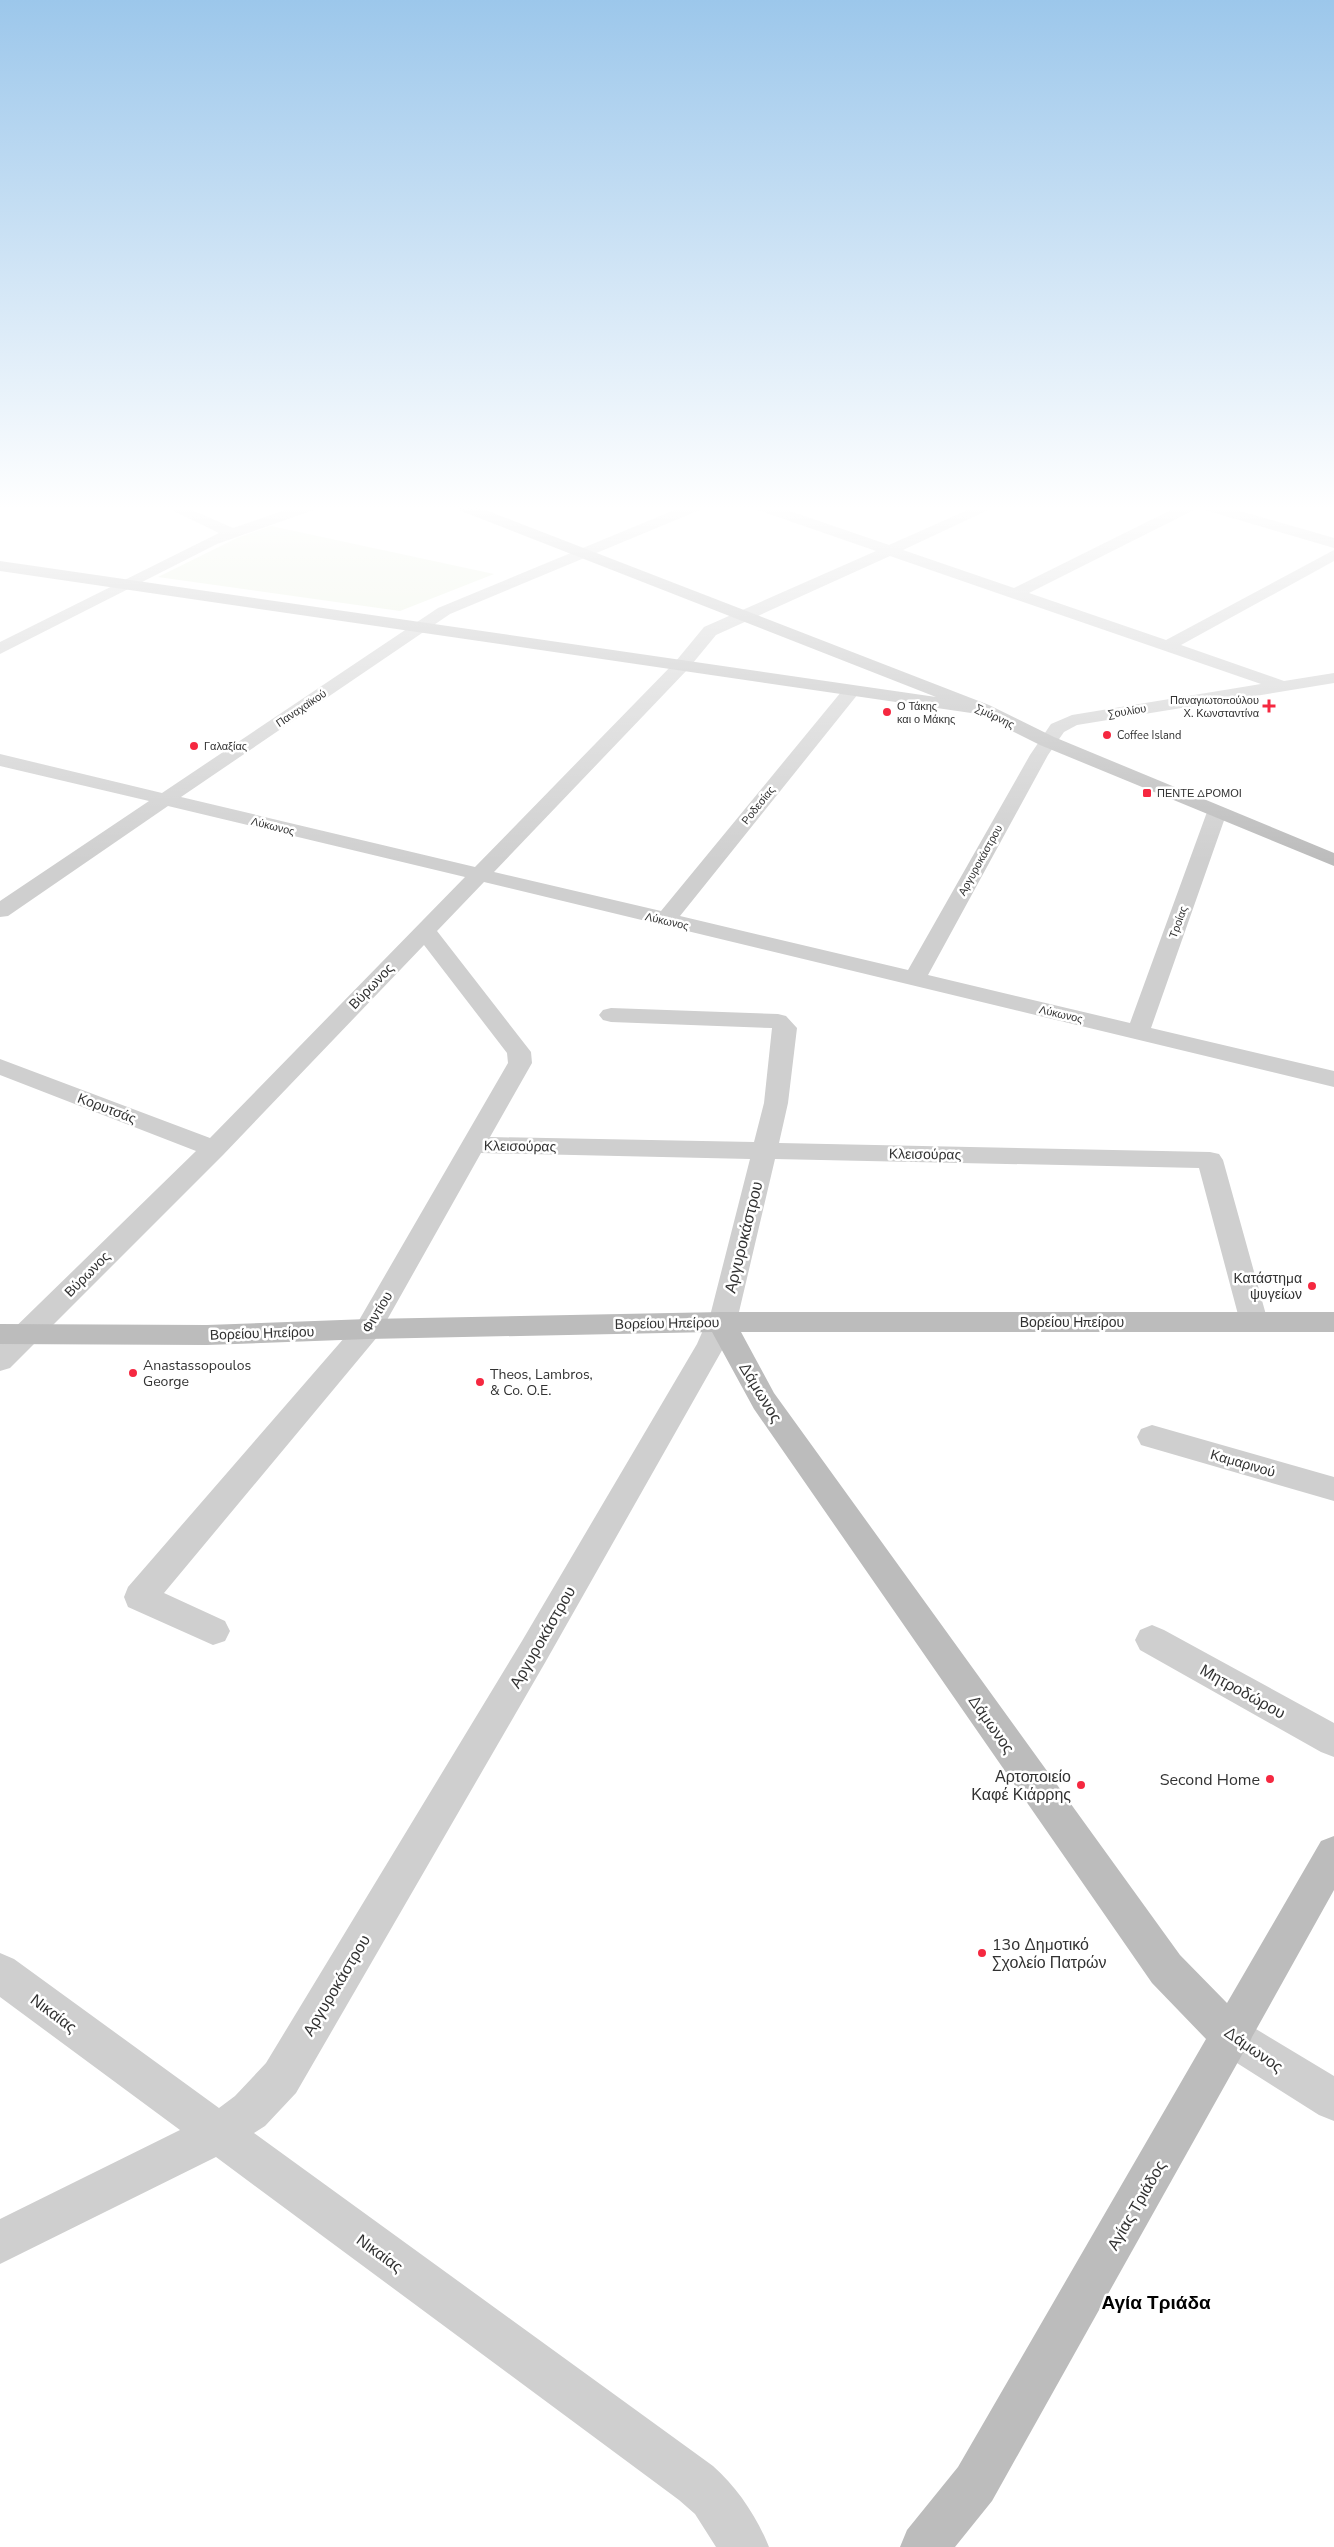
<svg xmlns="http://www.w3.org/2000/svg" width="1334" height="2547" font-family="'Nunito Sans',sans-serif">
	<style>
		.green { fill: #e9f0e0 }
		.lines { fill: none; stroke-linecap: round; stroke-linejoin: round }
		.street { fill: #cfcfcf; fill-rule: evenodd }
		.secondary { fill: #bcbcbc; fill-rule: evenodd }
		.poi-dot { fill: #f52840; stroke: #fff; stroke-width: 2 }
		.labels { text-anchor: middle; stroke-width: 5; stroke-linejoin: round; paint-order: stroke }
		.far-poi-label { font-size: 11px; fill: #323232; stroke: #fff; text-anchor: start }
		.far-street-label { font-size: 11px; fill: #323232; stroke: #fff }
		.street-label { font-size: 14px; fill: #323232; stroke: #fff }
		.poi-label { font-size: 14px; fill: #323232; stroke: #fff; text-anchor: start }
		.near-street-label { font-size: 16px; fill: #323232; stroke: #fff }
		.near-poi-label { font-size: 16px; fill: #323232; stroke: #fff; text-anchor: end }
		.near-quarter-label { font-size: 19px; font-weight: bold; fill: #000; stroke: #fff }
	</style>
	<rect width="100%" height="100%" fill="#fff"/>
	<!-- green -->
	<path class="green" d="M271,526L494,574L400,611L158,577L237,538Z"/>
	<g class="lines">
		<!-- street -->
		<path class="street" d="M159,504H179L233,528L302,504H324L322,507L217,544L0,654V642L219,533Z
			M689,504H709L707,507L450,614L181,797L475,867L676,661L704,627L876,551L749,507L747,504H769L889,545L981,504H1001L903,550L1014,588L1183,504H1216L1334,538V548L1198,508L1029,593L1166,640L1334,550V561L1181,645L1284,681L1334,673V683L1077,725L1064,732L1048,755L928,975L1130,1023L1207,812L1210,808H1224L1227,812L1151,1028L1334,1071V1087L484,882L437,931L531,1052L532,1063L490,1137L754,1142L764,1103L772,1028L611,1022L603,1020L599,1015L603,1010L611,1008L778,1014L786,1016L797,1028L788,1103L779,1143L1210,1152L1219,1154L1223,1160L1268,1322L1264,1329L1254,1332L1244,1329L1240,1322L1199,1168L775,1159L739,1312L725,1345L546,1661L296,2093L265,2126L254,2133L713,2466C737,2487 757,2517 769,2547H716L695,2514L679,2500L216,2157L0,2264V2219L180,2130L0,1997V1953L14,1959L219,2108L235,2096L266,2063L522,1641L697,1344L711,1312L750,1159L481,1153L378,1336L164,1593L225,1621L230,1631L225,1641L213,1645L128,1607L124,1597L128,1587L358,1322L508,1063L507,1053L424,945L223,1155L10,1368L0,1371V1342L196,1151L0,1075V1059L210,1138L465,877L168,806L8,916L0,917V901L149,801L0,766V754L162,793L438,608ZM890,556L1261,684L1072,715L1051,724L1030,755L908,970L680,916L858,694L861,690L858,686H846L661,911L494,872L688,669L716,635Z
			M1152,1425L1334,1477V1501L1141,1445L1137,1437L1141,1429Z
			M1152,1625L1164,1630L1334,1723V1757L1321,1752L1140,1650L1135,1640L1140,1630Z
			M1232,2017L1246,2023L1334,2076V2121L1319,2115L1218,2051L1212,2037L1218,2023Z"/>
		<!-- secondary -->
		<path class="secondary" d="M449,504H470L989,705L1054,737L1334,853V866L1040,745L978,714L0,571V561L936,697L451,507Z
			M721,1312H1334V1332H741L774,1393L1180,1955L1227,2003L1321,1841L1334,1836V1890L1252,2037L1246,2051L1243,2053L992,2501L955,2547H900L907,2530L958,2467L1206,2039L1152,1983L754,1409L712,1332L368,1339L207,1345L0,1344V1324L207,1325L368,1319Z"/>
	</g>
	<!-- sky -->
	<linearGradient id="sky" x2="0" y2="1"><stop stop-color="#9cc7eb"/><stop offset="0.59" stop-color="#fff"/><stop offset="1" stop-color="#fff" stop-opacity="0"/></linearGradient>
	<rect width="1334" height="861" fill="url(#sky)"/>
	<!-- markers -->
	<g class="poi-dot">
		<path d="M1266.5 698.5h5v5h5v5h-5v5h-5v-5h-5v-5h5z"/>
		<circle cx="887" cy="712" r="5"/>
		<circle cx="1107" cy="735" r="5"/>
		<circle cx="194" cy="746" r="5"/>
		<rect x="1142" y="788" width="10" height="10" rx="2.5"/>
		<circle cx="1312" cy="1286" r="5"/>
		<circle cx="133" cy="1373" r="5"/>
		<circle cx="480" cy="1382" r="5"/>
		<circle cx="1270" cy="1779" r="5"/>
		<circle cx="1081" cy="1785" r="5"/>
		<circle cx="982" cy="1953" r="5"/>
	</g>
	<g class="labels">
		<!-- far-poi labels -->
		<g class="far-poi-label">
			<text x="1259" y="704" text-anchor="end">Παναγιωτοπούλου<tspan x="1259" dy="13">Χ. Κωνσταντίνα</tspan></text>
			<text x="897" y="710">Ο Τάκης<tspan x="897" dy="13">και ο Μάκης</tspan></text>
			<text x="1117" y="739">Coffee Island</text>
			<text x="204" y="750">Γαλαξίας</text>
			<text x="1157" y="797">ΠΕΝΤΕ ΔΡΟΜΟΙ</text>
		</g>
		<!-- far-street labels -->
		<g class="far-street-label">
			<text transform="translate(301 708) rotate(-34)" y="4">Παναχαϊκού</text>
			<text transform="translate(1127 711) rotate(-9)" y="4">Σουλίου</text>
			<text transform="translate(995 716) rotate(26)" y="4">Σμύρνης</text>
			<text transform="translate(758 805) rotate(-51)" y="4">Ροδεσίας</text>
			<text transform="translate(273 826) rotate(14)" y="4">Λύκωνος</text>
			<text transform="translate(980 860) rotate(-61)" y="4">Αργυροκάστρου</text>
			<text transform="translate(667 921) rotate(13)" y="4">Λύκωνος</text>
			<text transform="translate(1178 922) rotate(-70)" y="4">Τροίας</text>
			<text transform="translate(1061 1014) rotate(13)" y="4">Λύκωνος</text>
		</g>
		<!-- street labels -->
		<g class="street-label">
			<text transform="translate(371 986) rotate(-46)" y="5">Βύρωνος</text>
			<text transform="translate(107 1108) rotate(21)" y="5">Κορυτσάς</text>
			<text transform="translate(520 1146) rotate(1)" y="5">Κλεισούρας</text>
			<text transform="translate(925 1154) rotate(1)" y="5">Κλεισούρας</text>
			<text transform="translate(87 1274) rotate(-45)" y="5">Βύρωνος</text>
			<text transform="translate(377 1312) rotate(-59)" y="5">Φιντίου</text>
			<text x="1072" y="1327">Βορείου Ηπείρου</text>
			<text transform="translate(667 1323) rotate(-1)" y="5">Βορείου Ηπείρου</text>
			<text transform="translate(262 1333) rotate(-2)" y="5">Βορείου Ηπείρου</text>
			<text transform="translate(1243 1463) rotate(16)" y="5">Καμαρινού</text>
		</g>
		<!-- poi labels -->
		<g class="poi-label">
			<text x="1302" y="1283" text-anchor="end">Κατάστημα<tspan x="1302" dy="16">ψυγείων</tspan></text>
			<text x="143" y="1370">Anastassopoulos<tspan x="143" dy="16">George</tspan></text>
			<text x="490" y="1379">Theos, Lambros,<tspan x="490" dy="16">&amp; Co. O.E.</tspan></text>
		</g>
		<!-- near-street labels -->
		<g class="near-street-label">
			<text transform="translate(743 1237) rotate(-76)" y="6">Αργυροκάστρου</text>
			<text transform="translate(761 1392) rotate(59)" y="6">Δάμωνος</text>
			<text transform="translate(542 1637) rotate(-60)" y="6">Αργυροκάστρου</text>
			<text transform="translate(1243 1691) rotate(29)" y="6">Μητροδώρου</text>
			<text transform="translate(992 1724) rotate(55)" y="6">Δάμωνος</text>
			<text transform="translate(336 1985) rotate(-59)" y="6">Αργυροκάστρου</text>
			<text transform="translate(54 2013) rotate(37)" y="6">Νικαίας</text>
			<text transform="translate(1254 2049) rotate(35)" y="6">Δάμωνος</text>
			<text transform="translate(1136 2205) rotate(-60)" y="6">Αγίας Τριάδος</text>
			<text transform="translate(380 2253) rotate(36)" y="6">Νικαίας</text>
		</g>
		<!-- near-poi labels -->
		<g class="near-poi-label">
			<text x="1071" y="1782">Αρτοποιείο<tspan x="1071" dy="18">Καφέ Κιάρρης</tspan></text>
			<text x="1260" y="1785">Second Home</text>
			<text x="992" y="1950" text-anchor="start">13ο Δημοτικό<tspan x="992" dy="18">Σχολείο Πατρών</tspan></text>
		</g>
		<!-- near-quarter labels -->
		<g class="near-quarter-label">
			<text x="1156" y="2309">Αγία Τριάδα</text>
		</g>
	</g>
</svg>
